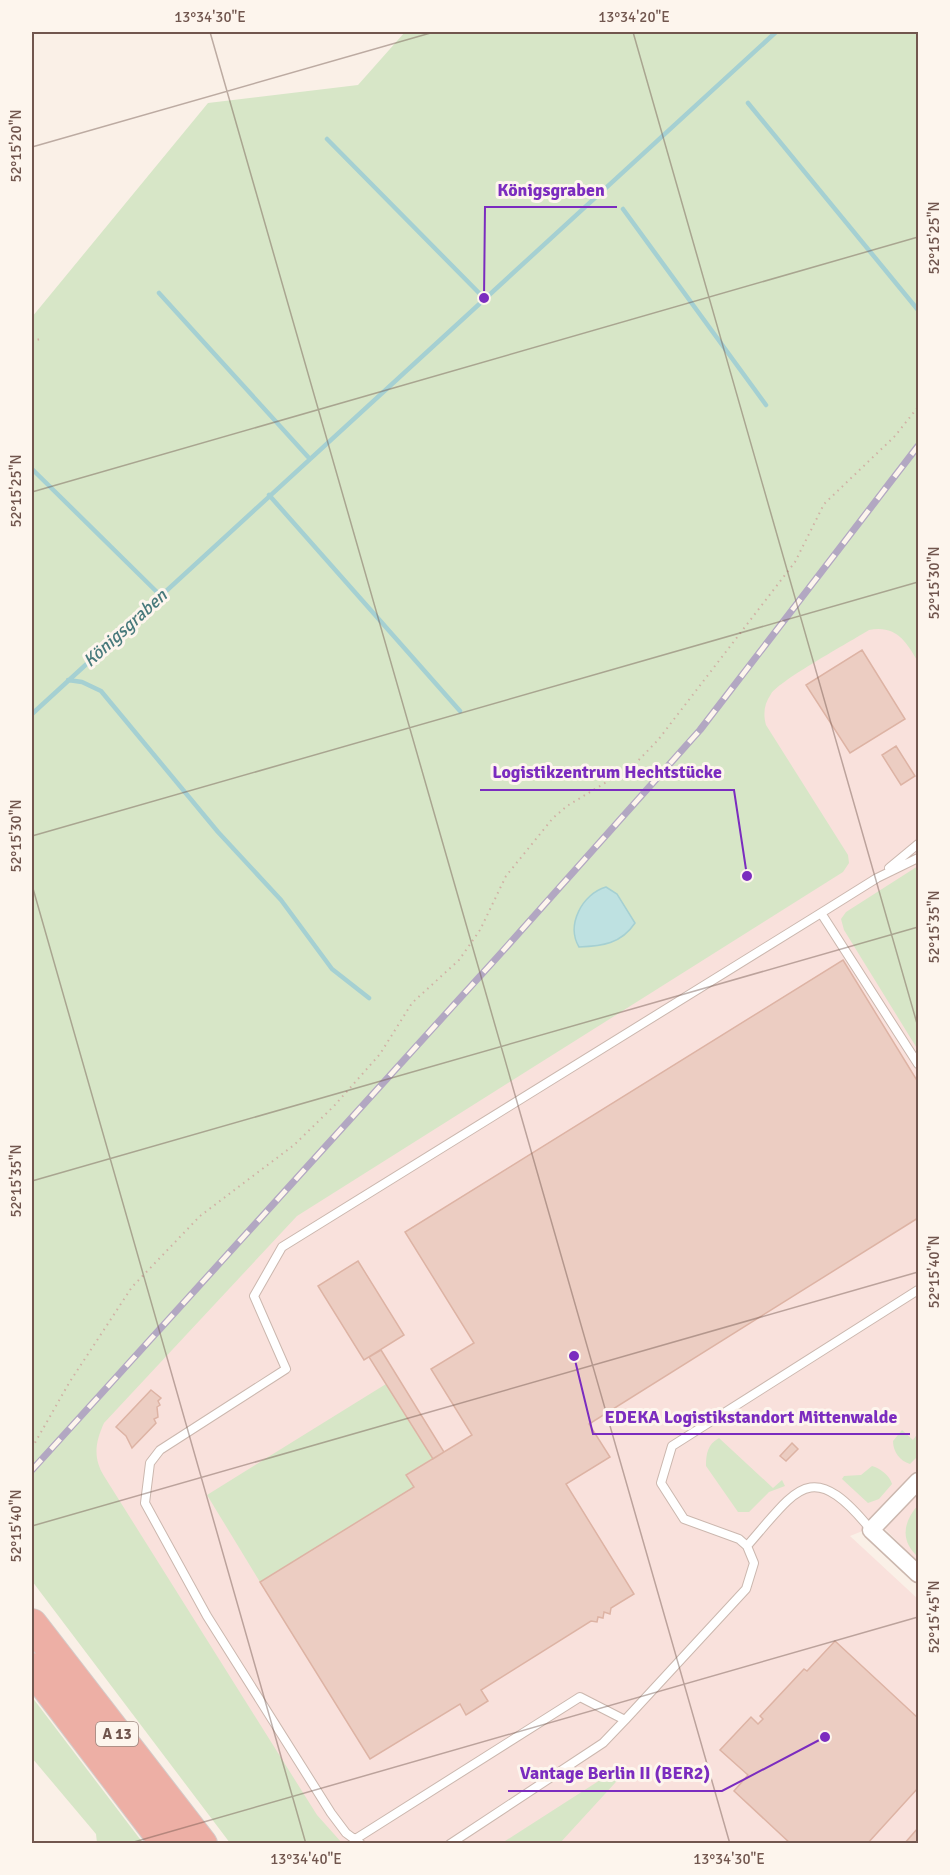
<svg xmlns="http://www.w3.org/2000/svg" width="950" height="1875" font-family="Signika,sans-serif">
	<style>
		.commercial { fill: #f9e1dc }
		.green { fill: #d7e6c7 }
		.water { fill: #bee1e1; stroke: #a5d0d2; stroke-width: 1.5 }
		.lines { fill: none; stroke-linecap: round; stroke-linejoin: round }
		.stream { stroke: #a5d0d2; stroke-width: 4.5 }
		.building { fill: #eccdc2; stroke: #ddb3a4; stroke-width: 1.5 }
		.service-casing { stroke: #cbb7ae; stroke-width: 10 }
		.minor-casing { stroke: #cbb7ae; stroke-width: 19 }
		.motorway-casing { stroke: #d4ccca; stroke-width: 32 }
		.path { stroke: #d1b1a5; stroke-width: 2; stroke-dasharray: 1.5 4.5; stroke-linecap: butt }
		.service { stroke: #fff; stroke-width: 8 }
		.minor { stroke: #fff; stroke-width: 16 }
		.motorway { stroke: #edafa5; stroke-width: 30 }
		.rail-casing { stroke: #b2a7c2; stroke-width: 7 }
		.rail { stroke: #fdf5ed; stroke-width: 4.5; stroke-dasharray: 14; stroke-linecap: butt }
		.ticks { fill: none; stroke: #71564e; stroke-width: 1.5; stroke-opacity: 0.45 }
		.labels { text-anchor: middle; stroke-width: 6; stroke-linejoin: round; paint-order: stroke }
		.shield { fill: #fdf5ed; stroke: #9b867e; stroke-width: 1.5 }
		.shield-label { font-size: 15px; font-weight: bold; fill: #71564e }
		.water-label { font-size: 18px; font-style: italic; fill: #47797b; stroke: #fdf5ed }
		.leader { fill: none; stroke: #7b2cbf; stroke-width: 2 }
		.callout-dot { fill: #7b2cbf; stroke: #fdf5ed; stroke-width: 2 }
		.callout-label { font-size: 18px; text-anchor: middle; font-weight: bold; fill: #7b2cbf; stroke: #fdf5ed; stroke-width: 6; stroke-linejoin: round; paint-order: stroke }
		.neatline { fill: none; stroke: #71564e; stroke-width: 2 }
		.ticks-label { font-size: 15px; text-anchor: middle; fill: #71564e }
	</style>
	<rect width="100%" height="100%" fill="#faf0e7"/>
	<!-- commercial -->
	<path class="commercial" d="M918,475V1562L880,1524L850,1536L918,1599V1843H329L38,1480Z"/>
	<!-- green -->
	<path class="green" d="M405,32H918V662C906,641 896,625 869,630C850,642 780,680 771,694C764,704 763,714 766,725L848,855L849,863L843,872L297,1216L104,1423C95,1443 93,1458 104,1476L317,1815L342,1843H230L32,1581V317L208,103L358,85Z
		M918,866V1050L844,930L841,919L846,912Z
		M386,1384L433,1459L407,1475L414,1487L260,1582L207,1495Z
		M902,1430L913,1440L918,1433V1456L910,1464C900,1461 893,1452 893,1441Z
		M719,1438L773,1488L782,1480L785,1486L769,1492L749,1512H738L706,1466C706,1453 708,1444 719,1438Z
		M872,1466C880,1468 890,1476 892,1484L879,1499L868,1503L842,1479L844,1476L861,1475Z
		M918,1505V1557C900,1541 903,1522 918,1505Z
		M32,1697L143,1843H97L96,1834L32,1758Z
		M622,1766L626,1771L560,1843H502Z"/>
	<!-- water -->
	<path class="water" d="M606,887L617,894L635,923C621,944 602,946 579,947C566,925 582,894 606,887Z"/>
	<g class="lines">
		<!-- stream -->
		<path class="stream" d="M748,103L918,310
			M327,139L484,298
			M623,209L766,405
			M159,293L309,458
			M32,469L160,595
			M269,495L460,711
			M68,680L82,682L101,691L218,832L281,900L332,969L369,998
			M32,714L776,32"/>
	</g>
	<!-- building -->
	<path class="building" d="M862,650L905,719L850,753L806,685Z
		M896,746L915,776L901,785L882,755Z
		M843,960L918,1082V1218L589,1424L610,1457L566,1484L634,1594L611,1608L610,1614L604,1612L603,1618L598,1617L597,1622L591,1621L481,1690L488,1701L466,1715L460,1704L370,1759L260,1582L414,1487L406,1475L472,1435L431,1369L474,1343L405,1232Z
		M358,1261L404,1335L364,1360L318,1286Z
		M381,1350L444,1452L433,1459L369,1357Z
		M151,1390L161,1398L158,1401L160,1405L157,1407L158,1417L154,1419L156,1423L132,1448L126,1436L116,1427Z
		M792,1443L798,1449L786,1461L780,1456Z
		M835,1641L918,1718V1788L867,1844H791L734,1791L748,1775L720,1750L751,1717L758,1724L763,1719L760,1716L804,1669L807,1671Z
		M918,1828V1844H904Z"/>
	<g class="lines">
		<defs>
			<path id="service" d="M889,868L918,844
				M821,913L877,878L918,858
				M871,1530C811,1456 797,1489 747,1546L739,1539L684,1519L661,1483L672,1446L918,1290
				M354,1840L580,1697L625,1720L746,1589L754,1563L747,1546
				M361,1844L346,1833L331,1813L207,1616L145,1503L150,1463L160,1450L286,1369L254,1296L282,1247L821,913L918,1064
				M450,1844L603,1743L625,1720"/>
			<path id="minor" d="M918,1481L871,1530L918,1574"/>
			<path id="motorway" d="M32,1624L202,1844
				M32,1668L166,1844"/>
		</defs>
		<!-- service casing -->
		<use href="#service" class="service-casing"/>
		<!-- minor casing -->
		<use href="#minor" class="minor-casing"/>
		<!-- motorway casing -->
		<use href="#motorway" class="motorway-casing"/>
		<!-- path -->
		<path class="path" d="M32,342L42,338
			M32,1448L69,1383L132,1287L200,1216L294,1145L334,1106L380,1054L412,1003L459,960L480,930L506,876L553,818L567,806L633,766L658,740L795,562L824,504L895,436L918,407"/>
		<!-- service -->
		<use href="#service" class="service"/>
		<!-- minor -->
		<use href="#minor" class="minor"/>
		<!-- motorway -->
		<use href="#motorway" class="motorway"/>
		<defs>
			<path id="rail" d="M32,1470L501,953L700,730L918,446"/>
		</defs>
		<!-- rail casing -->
		<use href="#rail" class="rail-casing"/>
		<!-- rail -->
		<use href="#rail" class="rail"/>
	</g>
	<!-- ticks -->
	<path class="ticks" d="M210,32L730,1844M633,32L918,1027M32,147L434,32M32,492L918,237M32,836L918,582M32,885L306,1844M32,1181L918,927M32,1526L918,1272M127,1844L918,1617"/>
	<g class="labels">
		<!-- shield labels -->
		<rect class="shield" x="96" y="1722" width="42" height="24" rx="4.5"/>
		<g class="shield-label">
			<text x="117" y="1739">A 13</text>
		</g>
		<!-- water labels -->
		<g class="water-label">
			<text transform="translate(125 628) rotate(-42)" y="6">Königsgraben</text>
		</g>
	</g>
	<!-- callouts -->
	<path class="leader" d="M484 298L485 207H617M747 876L734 790H480M574 1356L593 1434H910M825 1737L722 1791H508"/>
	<g class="callout-dot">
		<circle cx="484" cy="298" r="6"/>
		<circle cx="747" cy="876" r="6"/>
		<circle cx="574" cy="1356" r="6"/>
		<circle cx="825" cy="1737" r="6"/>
	</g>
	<g class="callout-label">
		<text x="551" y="196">Königsgraben</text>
		<text x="607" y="778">Logistikzentrum Hechtstücke</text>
		<text x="751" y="1423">EDEKA Logistikstandort Mittenwalde</text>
		<text x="615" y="1779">Vantage Berlin II (BER2)</text>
	</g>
	<!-- border -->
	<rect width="950" height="1875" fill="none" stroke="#fdf5ed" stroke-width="66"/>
	<rect x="33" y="33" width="884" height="1809" class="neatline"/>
	<g class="ticks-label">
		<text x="210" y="22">13°34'30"E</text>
		<text x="634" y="22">13°34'20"E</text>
		<text transform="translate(16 146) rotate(-90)" y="5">52°15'20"N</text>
		<text transform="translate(934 238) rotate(-90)" y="5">52°15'25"N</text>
		<text transform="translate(16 491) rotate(-90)" y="5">52°15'25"N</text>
		<text transform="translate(934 583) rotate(-90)" y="5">52°15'30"N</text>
		<text transform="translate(16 836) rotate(-90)" y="5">52°15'30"N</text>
		<text transform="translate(934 927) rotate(-90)" y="5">52°15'35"N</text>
		<text transform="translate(16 1181) rotate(-90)" y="5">52°15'35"N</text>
		<text transform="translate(934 1272) rotate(-90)" y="5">52°15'40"N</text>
		<text transform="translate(16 1526) rotate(-90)" y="5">52°15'40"N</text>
		<text transform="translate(934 1617) rotate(-90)" y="5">52°15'45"N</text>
		<text x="306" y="1864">13°34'40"E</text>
		<text x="729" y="1864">13°34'30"E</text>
	</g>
</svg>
